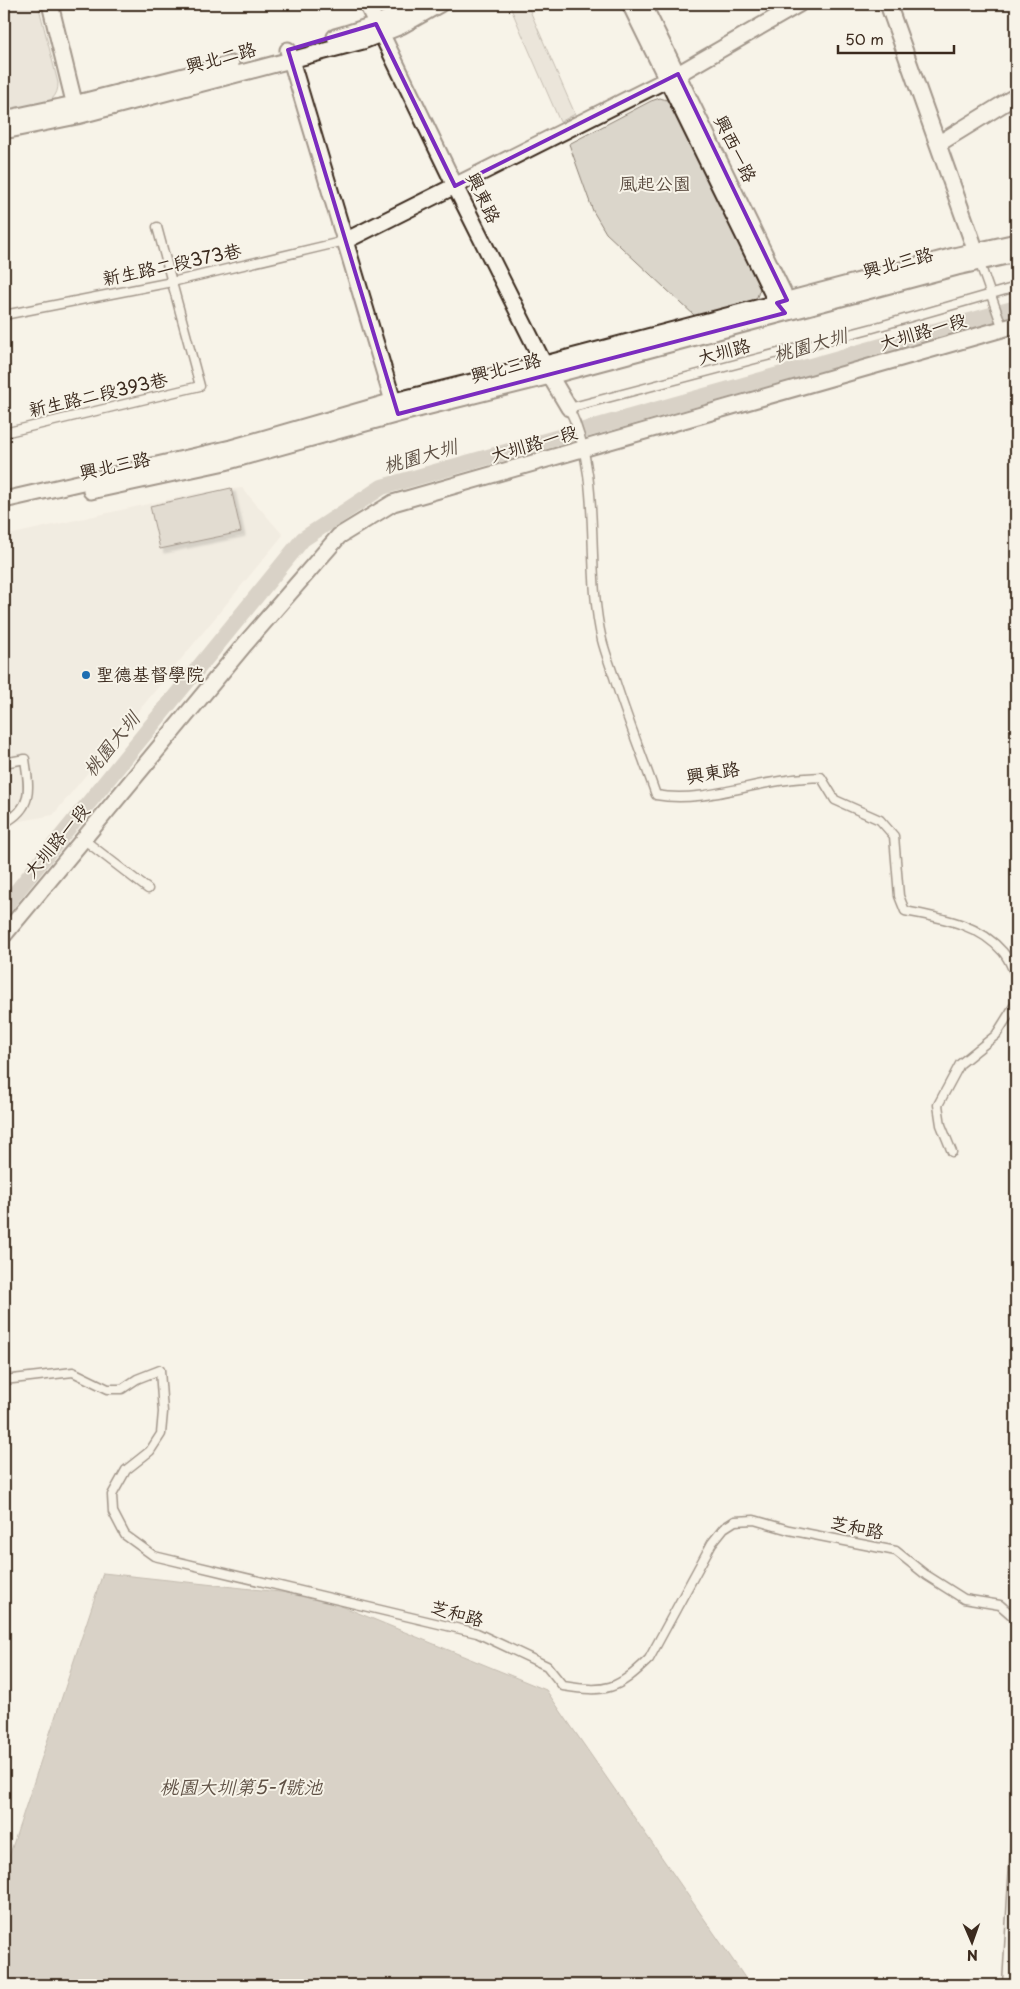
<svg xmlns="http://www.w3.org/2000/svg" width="1020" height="1989" font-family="'Playpen Sans','LXGW WenKai TC',sans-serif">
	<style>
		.built { fill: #e9e4d9 }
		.green { fill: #dbd6cb; stroke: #8b8074 }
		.water { fill: #b4aca0; stroke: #84786c }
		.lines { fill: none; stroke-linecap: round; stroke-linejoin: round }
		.canal { stroke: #b4aca0; stroke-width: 16 }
		.building { fill: #c8c1b6; stroke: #3b2a1e; filter: url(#shadow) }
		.service-casing { stroke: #3b2a1e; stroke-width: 11 }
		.minor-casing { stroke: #3b2a1e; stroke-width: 19 }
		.service { stroke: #f7f3e8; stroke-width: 8 }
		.minor { stroke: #f7f3e8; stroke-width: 15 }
		.marked { fill: none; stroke: #7b2cbf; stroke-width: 4; stroke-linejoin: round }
		.poi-dot { fill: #1f6fb2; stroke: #f7f3e8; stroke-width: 2 }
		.labels { text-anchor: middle; stroke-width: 4; stroke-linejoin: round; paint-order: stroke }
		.street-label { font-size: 18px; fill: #3b2a1e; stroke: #f7f3e8 }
		.park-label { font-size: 18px; fill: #5b4c41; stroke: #f7f3e8 }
		.poi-label { font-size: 18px; fill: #3b2a1e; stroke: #f7f3e8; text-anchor: start }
		.water-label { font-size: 19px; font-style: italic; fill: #5f5145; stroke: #f7f3e8 }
	</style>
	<defs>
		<filter id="shadow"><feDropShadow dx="4" dy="4" stdDeviation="1" flood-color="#0004"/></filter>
	</defs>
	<rect width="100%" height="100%" fill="#f7f3e8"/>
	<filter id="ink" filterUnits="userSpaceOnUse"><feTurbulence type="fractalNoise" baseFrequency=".02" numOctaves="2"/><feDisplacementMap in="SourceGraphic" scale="10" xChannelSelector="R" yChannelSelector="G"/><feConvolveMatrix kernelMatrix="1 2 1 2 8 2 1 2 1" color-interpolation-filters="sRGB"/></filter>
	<g filter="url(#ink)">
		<!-- built -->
		<path class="built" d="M242,488L283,535L53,815L4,824V536L198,493Z"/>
		<!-- green -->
		<path class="green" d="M4,4H38L58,83C59,109 24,109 4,113Z
			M509,4H527L575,114L560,122Z
			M660,98L670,101L761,286L757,297L750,302L695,316L606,233L593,211L569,144L651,101Z"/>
		<!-- water -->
		<path class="water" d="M103,1573L317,1596L546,1690L750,1985H4V1872Z"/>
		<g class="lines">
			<!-- canal -->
			<path class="canal" d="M4,907L303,539L382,487L1016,308"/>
		</g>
		<!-- building -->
		<path class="building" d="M231,488L241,532L160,549L150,506Z"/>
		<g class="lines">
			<defs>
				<path id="service" d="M979,261L1003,329
					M1016,287L873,328L569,408C604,480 584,564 602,640C605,652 610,665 614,677C626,716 642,755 656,795C699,803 744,785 787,780C798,778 810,778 821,777L835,800L880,820L894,836L899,896L905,911C941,918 978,923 1003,952C1009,959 1012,968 1016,976
					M4,315L172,282L345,241
					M4,433L200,386L157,227
					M4,763L25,759C29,788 34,807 4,823
					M83,839L148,889
					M952,1152L941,1125L938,1105L960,1064L996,1035L1016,1003
					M4,1380L73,1372L108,1389H122L137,1379L160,1370L163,1412L161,1434L150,1451L126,1470L112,1495L113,1512L125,1535L154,1556L477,1633L547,1666L563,1686C607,1693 617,1690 649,1659L712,1543L724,1528L735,1521L754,1520L789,1530L896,1551L926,1575L964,1599L1000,1605L1016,1619
					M1007,1985L1016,1830"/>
				<path id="minor" d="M50,4L77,114
					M367,4L455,186L550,376L569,408
					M630,4L777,303L783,310
					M643,4L783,292
					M888,4L979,260
					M335,37C364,29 391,19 417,4
					M288,50L396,411
					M4,119L74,104L231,64
					M4,131L77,116L363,41L401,26L440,4
					M938,144L1016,96
					M345,241L678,74L799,4
					M91,491L225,462L398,414L550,376L957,267L1016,254
					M4,500L231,448L394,401L545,364L954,256L1016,242
					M4,935L245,644L339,536L393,503L1016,325"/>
			</defs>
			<!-- service casing -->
			<use href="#service" class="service-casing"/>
			<!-- minor casing -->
			<use href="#minor" class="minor-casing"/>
			<!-- service -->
			<use href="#service" class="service"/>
			<!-- minor -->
			<use href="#minor" class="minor"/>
		</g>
	</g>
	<!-- marked area -->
	<path d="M0 0H1020V1989H0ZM376,24L455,186L678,74L787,300L777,303L785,313L398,414L288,50Z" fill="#f7f3e8" fill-opacity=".55" fill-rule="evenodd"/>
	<path class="marked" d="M376,24L455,186L678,74L787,300L777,303L785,313L398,414L288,50Z"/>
	<!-- markers -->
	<circle class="poi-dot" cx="86" cy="675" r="5"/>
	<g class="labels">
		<!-- street labels -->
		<g class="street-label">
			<text transform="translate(221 58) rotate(-15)" y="6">興北二路</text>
			<text transform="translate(735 149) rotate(64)" y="6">興西一路</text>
			<text transform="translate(483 198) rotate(64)" y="6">興東路</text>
			<text transform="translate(898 263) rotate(-15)" y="6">興北三路</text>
			<text transform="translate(172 265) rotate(-12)" y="6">新生路二段373巷</text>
			<text transform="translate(923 332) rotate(-16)" y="6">大圳路一段</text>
			<text transform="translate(724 352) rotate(-15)" y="6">大圳路</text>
			<text transform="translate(506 368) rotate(-14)" y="6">興北三路</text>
			<text transform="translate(98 395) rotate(-13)" y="6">新生路二段393巷</text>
			<text transform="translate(534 444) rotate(-16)" y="6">大圳路一段</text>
			<text transform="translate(115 466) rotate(-12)" y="6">興北三路</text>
			<text transform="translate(713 773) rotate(-9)" y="6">興東路</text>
			<text transform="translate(57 841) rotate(-50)" y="6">大圳路一段</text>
			<text transform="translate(857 1528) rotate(11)" y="6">芝和路</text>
			<text transform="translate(457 1614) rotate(15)" y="6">芝和路</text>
		</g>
		<!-- park labels -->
		<g class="park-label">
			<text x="655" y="190">風起公園</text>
		</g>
		<!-- poi labels -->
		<g class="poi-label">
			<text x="96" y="681">聖德基督學院</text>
		</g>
		<!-- water labels -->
		<g class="water-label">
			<text transform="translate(810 345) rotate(-16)" y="7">桃園大圳</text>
			<text transform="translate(420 456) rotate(-16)" y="7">桃園大圳</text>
			<text transform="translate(111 744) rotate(-51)" y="7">桃園大圳</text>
			<text x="241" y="1794">桃園大圳第5-1號池</text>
		</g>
	</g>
	<!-- margin -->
	<rect width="1020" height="1989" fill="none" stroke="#f7f3e8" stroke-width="20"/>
	<rect x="10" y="10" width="1000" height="1969" fill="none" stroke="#3b2a1e" stroke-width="2" filter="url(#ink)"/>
	<!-- north arrow -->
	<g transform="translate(972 1942) rotate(178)" stroke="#f7f3e8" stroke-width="4" paint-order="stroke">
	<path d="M0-4L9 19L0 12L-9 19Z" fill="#3b2a1e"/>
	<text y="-8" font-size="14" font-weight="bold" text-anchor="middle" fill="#3b2a1e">N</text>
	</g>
	<!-- scale -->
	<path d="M838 45v8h116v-8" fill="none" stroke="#3b2a1e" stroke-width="2.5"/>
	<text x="845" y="45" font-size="15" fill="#3b2a1e" stroke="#f7f3e8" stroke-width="4" paint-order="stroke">50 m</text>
</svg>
